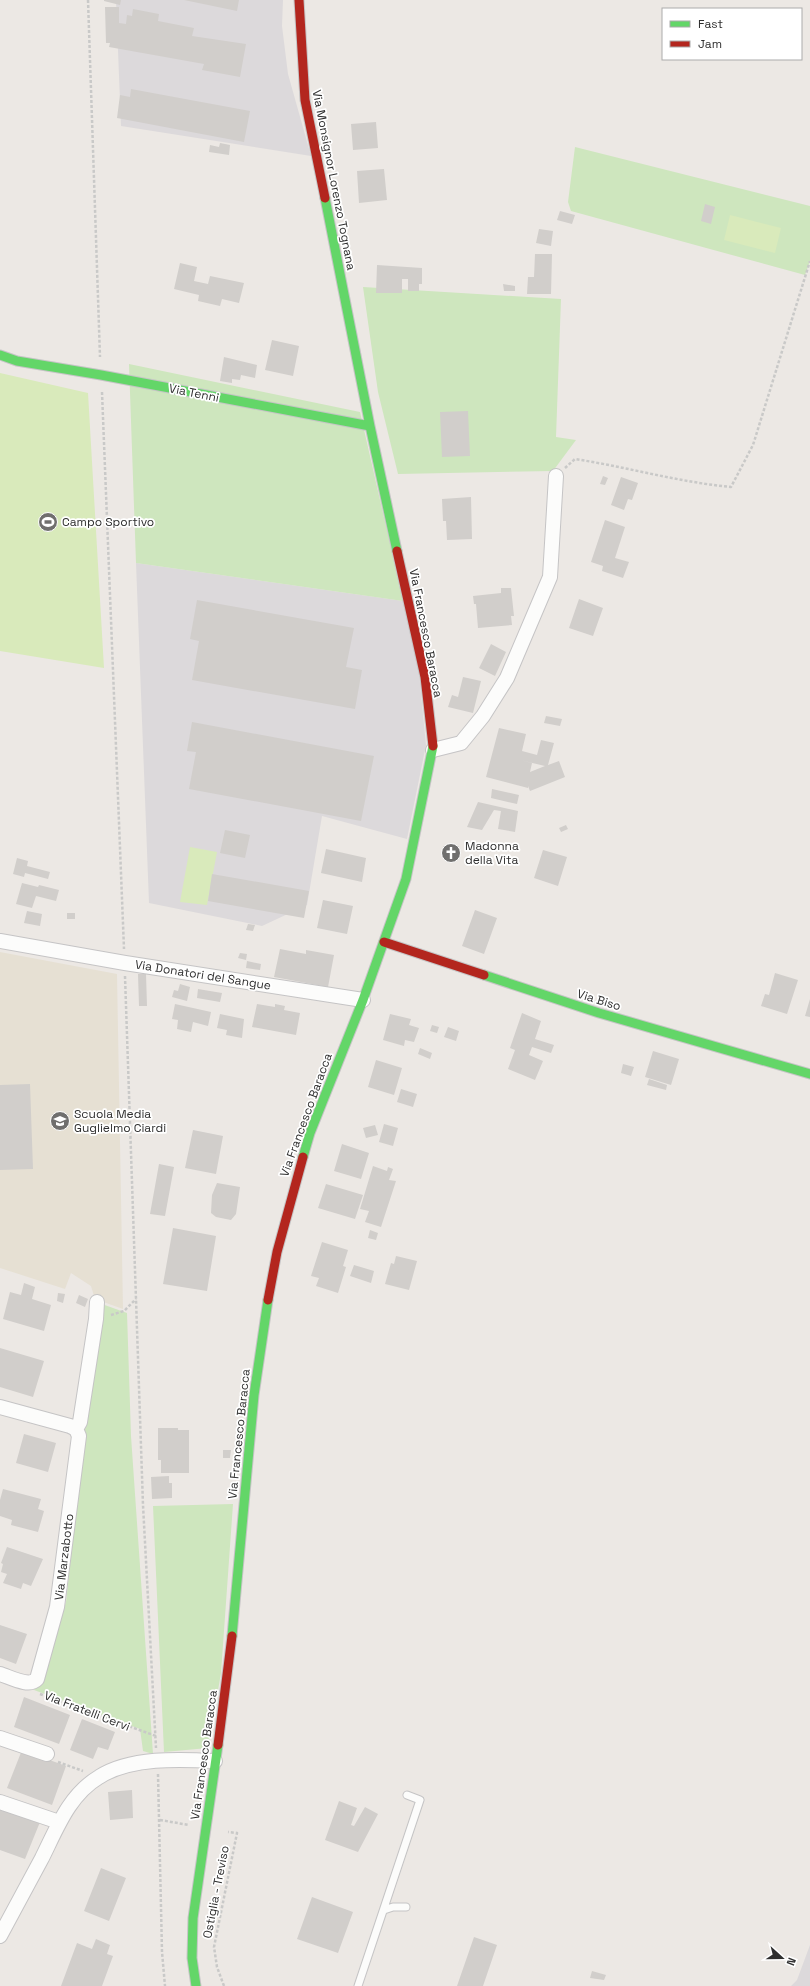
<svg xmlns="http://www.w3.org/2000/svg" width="810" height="1986" font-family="'Space Grotesk',sans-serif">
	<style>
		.industrial { fill: #dcd9db }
		.education { fill: #e6e0d3 }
		.green { fill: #cee6be }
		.pitch { fill: #d9eabb }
		.building { fill: #d1cecb; fill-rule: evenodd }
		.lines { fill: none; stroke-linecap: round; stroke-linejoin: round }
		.lane-casing { stroke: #c5c4c5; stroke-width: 9 }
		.street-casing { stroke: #c5c4c5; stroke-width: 16 }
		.fast-casing { stroke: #c5c4c5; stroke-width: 11 }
		.jam-casing { stroke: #c5c4c5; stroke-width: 11 }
		.path { stroke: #c9c9c8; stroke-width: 2.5; stroke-dasharray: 3 2; stroke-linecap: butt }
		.lane { stroke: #fcfcfb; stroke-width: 7 }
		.street { stroke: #fcfcfb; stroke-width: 14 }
		.fast { stroke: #63d668; stroke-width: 9 }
		.jam { stroke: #b3261e; stroke-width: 9 }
		.labels { text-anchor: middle; stroke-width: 3.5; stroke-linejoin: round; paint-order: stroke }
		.street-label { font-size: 12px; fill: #2e2e2e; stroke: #fff }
		.poi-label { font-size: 12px; fill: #2e2e2e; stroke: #fff; text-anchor: start }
	</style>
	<rect width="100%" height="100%" fill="#ece8e4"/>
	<!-- industrial -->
	<path class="industrial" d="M116,0H283L282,26L288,74L311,156L121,126Z
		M136,563L403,601L419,673L426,745L407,839L322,816L307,905L262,926L149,903Z
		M810,1945V1986H791L797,1980Z"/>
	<!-- education -->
	<path class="education" d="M0,952L117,974L123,1309L95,1299L91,1286L71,1273L65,1289L0,1268Z"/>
	<!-- green -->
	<path class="green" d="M575,147L810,206V261L805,275L571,211L568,202Z
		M363,287L561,299L556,437L576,440L553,471L398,474L378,392Z
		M129,364L360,412L403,601L136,563Z
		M99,1303L127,1313L131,1436L153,1754L143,1751L140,1729L34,1690L43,1673L66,1602Z
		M233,1504L221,1673L208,1748L164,1752L153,1506Z"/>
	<!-- pitch -->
	<path class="pitch" d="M730,215L781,228L775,253L724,240Z
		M0,373L88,393L104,668L0,651Z
		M190,847L217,852L207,905L180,902Z"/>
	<!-- building -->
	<path class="building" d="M104,0H121L120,5L104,1Z
		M184,0H239L237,11Z
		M105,7H119V23L126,24L127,15L132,16L133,9L159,14L158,21L194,28L192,36L246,44L240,77L202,70L204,64L109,47L110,43H106Z
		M131,89L250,111L244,142L117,118L120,95L130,97Z
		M376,122L378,148L353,150L351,124Z
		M220,143L230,145L229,155L209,152L210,145L219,147Z
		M384,169L387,200L359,203L357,171Z
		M705,204L715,207L711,224L701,221Z
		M560,211L575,215L572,224L557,220Z
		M539,229L553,231L551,246L536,243Z
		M535,254H552L551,294H527L528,277H534Z
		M180,263L197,267L194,281L208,284L210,276L244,283L239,303L222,299L220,306L198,301L199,295L174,289Z
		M377,265L422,268V284H419V291H408V279H402V293H376Z
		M503,284L515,286V291H504Z
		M272,340L299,346L293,376L265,370Z
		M224,357L257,365L255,378L241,375L240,380L232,379V383L220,381Z
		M468,411L470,456L442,457L440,412Z
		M603,476L608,478L605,485L600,484Z
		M621,477L638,483L632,500L628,499L624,510L611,505Z
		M471,497L472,539L447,540L446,521H443L442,499Z
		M605,520L625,527L615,558L629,562L623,578L602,571L603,566L591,562Z
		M501,588H511L514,616H511L512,625L478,628L476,604H474L473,596L501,593Z
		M579,599L603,608L593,636L569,628Z
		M197,600L354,628L346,667L362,670L355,709L192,680L199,641L190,639Z
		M491,644L506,652L495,676L479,668Z
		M463,677L481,681L473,713L448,707L452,695L458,697Z
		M546,716L562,719L560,726L544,723Z
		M192,722L374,756L361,821L189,789L196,752L187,751Z
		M499,728L526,734L522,751L537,755L541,740L554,743L548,765L559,761L565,777L530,791L528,786V788L486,777ZM520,760L545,766L530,772L532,763Z
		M492,789L519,795L517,804L491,798Z
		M478,802L518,811L515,832L498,829L501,811L494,810L482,830L467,827Z
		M566,825L568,829L561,832L559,828Z
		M225,830L250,835L245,858L220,853Z
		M445,847L459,852L458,859L455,861L442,856Z
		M326,849L366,858L362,882L321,873Z
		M543,850L567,857L558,886L534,878Z
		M17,858L28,861L27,866L50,872L48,879L25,873L24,877L13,874Z
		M212,874L309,891L304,918L208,901Z
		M22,883L38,887L39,885L59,890L56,901L36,896L32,908L16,904Z
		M323,900L353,906L347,934L317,928Z
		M475,910L497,918L484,954L462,946Z
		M27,911L42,914L40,926L24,923Z
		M67,913H75V919H67Z
		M248,924L255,925L253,931L246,930Z
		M280,949L306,954V950L334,955L328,987L274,977Z
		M240,953L247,954L246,960L238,958Z
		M247,961L261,964L260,970L246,968Z
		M775,973L798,980L787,1014L761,1006L765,994L769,995Z
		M138,974H146L147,1006H139Z
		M180,984L190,987L187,1001L172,997L174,990L178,991Z
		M198,989L222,993L220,1002L197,998Z
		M810,999V1017L805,1016Z
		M175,1004L211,1012L208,1026L193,1022L191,1032L177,1029L178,1020L172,1019Z
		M257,1004L275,1007V1004L285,1006L284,1010L300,1013L296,1035L252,1027Z
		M522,1013L541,1021L535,1039L554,1045L551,1053L532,1047L529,1055L543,1061L535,1080L508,1069L515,1050L510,1048Z
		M220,1014L244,1019L242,1038L226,1035L227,1030L217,1028Z
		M390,1014L411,1019L409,1025L419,1028L414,1042L405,1040L404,1046L383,1040Z
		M432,1025L439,1027L437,1033L430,1031Z
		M448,1027L459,1031L456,1041L444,1037Z
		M420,1048L432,1053L430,1059L418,1054Z
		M653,1051L679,1059L671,1085L645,1077Z
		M376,1060L402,1068L394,1095L368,1087Z
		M623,1064L634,1067L631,1076L621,1073Z
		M649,1079L667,1085L666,1090L647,1085Z
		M30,1084L33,1169L0,1170V1085Z
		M401,1089L417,1094L413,1107L397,1102Z
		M384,1124L398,1128L393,1146L379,1142Z
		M375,1125L378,1135L366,1138L363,1128Z
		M193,1130L223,1136L216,1174L185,1168Z
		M342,1144L369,1153L361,1179L334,1171Z
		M159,1164L174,1167L165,1216L150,1214Z
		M373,1166L387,1171L388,1167L393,1169L389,1180L396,1181L381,1227L365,1222L369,1211L360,1209Z
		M217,1183L240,1187L236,1214L231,1220L216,1217L211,1213L212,1195Z
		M326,1184L363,1195L355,1219L318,1208Z
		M173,1228L216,1236L207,1291L163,1284Z
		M370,1230L378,1233L376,1240L368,1238Z
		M322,1242L348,1250L343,1266L346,1267L338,1293L316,1286L319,1278L311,1276Z
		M396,1256L417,1261L409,1290L385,1284L391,1263L394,1264Z
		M354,1265L374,1271L371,1283L350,1276Z
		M24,1283L35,1287L32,1299L51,1305L44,1331L3,1319L10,1292L21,1295Z
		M58,1293L65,1294L63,1303L57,1301Z
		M79,1295L88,1299L85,1307L76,1303Z
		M0,1348L44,1361L33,1397L0,1387Z
		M158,1428H178V1430H189V1473H161V1460H158Z
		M24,1434L56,1443L48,1472L16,1463Z
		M223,1450H231L230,1458H223Z
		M169,1476V1483H172V1498L152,1499L151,1477Z
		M3,1489L41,1499L38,1509L44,1511L38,1532L11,1525L12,1520L0,1516V1500Z
		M7,1547L43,1559L31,1586L23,1583L21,1589L3,1583L7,1574L1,1572L3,1564L1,1563Z
		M0,1625L27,1634L16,1664L0,1658Z
		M24,1697L70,1715L59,1744L14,1727Z
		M82,1719L115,1732L108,1750L98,1747L93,1759L70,1750Z
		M22,1750L66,1766L52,1805L7,1788Z
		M132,1790L133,1818L110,1820L108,1792Z
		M339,1801L357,1808L351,1825L354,1826L365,1807L378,1814L358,1852L325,1840Z
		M0,1807L40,1822L25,1859L0,1850Z
		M101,1868L126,1878L109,1921L84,1911Z
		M312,1897L353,1912L338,1953L297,1939Z
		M474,1937L497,1945L483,1986H457Z
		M96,1939L110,1945L107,1954L113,1956L102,1986H61L77,1943L92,1949Z
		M592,1971L606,1975L604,1980L590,1978Z"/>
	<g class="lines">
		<defs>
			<path id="lane" d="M384,1910L393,1907H406
				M358,1986L420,1800L407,1795"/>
			<path id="street" d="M433,750L461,743L483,716L507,678L550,577L556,476
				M0,941L125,963L363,1000
				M0,1407L70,1426L76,1429L79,1436L57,1607L37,1679C29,1688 10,1677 0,1674
				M76,1429L80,1422L96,1319L97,1302
				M0,1738L47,1754
				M0,1802L59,1822
				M0,1936C14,1910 28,1884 42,1858C57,1828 69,1795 99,1777C130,1757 179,1759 215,1761"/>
			<path id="fast" d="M325,198L370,426L397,551
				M0,355L17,361L101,375L370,426
				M484,975L599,1013L810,1074
				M303,1157L310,1133L363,1000L406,879L433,746
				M232,1636L254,1395L268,1300
				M196,1986L192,1958L193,1918L218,1745"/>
			<path id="jam" d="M299,0L305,100L325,198
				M397,551L425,677L433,746
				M384,942L484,975
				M268,1300L277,1252L303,1157
				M218,1745L232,1636"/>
		</defs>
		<!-- lane casing -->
		<use href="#lane" class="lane-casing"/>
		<!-- street casing -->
		<use href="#street" class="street-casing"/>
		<!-- fast casing -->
		<use href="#fast" class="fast-casing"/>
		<!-- jam casing -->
		<use href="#jam" class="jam-casing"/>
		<!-- path -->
		<path class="path" d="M88,0L100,357
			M102,392L124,949
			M565,468L575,459C627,467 678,482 731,487L753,445L810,261
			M125,976L143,1505L156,1748
			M111,1315L124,1311L136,1299
			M40,1694L156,1736
			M58,1762L83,1771
			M158,1774L162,1952L165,1986
			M160,1820L189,1825
			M224,1986L217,1967L214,1947L237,1833L228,1832"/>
		<!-- lane -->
		<use href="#lane" class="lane"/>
		<!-- street -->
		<use href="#street" class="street"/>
		<!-- fast -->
		<use href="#fast" class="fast"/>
		<!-- jam -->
		<use href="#jam" class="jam"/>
	</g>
	<!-- icons -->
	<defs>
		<symbol id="stadium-disc" viewBox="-11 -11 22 22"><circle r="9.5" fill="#706f6e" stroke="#fff"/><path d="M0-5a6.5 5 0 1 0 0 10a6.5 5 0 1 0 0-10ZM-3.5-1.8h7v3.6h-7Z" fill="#fff"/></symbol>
		<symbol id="church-disc" viewBox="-11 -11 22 22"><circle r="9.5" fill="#706f6e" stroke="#fff"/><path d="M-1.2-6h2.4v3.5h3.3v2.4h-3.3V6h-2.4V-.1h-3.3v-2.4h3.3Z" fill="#fff"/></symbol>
		<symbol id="school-disc" viewBox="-11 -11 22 22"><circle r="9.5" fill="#706f6e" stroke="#fff"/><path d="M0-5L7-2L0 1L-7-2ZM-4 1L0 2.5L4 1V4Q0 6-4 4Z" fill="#fff"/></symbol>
	</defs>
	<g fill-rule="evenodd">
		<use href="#stadium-disc" x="37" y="511" width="22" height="22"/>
		<use href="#church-disc" x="440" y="842" width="22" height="22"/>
		<use href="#school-disc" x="49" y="1110" width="22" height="22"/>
	</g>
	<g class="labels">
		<!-- street labels -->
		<g class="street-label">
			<text transform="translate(334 180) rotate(79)" y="4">Via Monsignor Lorenzo Tognana</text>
			<text transform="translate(194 393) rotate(11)" y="4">Via Tenni</text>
			<text transform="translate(426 633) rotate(79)" y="4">Via Francesco Baracca</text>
			<text transform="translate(203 975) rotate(9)" y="4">Via Donatori del Sangue</text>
			<text transform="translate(599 1000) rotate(17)" y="4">Via Biso</text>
			<text transform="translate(306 1115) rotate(-70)" y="4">Via Francesco Baracca</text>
			<text transform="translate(239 1434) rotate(-84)" y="4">Via Francesco Baracca</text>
			<text transform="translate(64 1557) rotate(-83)" y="4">Via Marzabotto</text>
			<text transform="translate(87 1711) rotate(21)" y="4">Via Fratelli Cervi</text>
			<text transform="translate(204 1755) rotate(-82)" y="4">Via Francesco Baracca</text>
			<text transform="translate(216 1892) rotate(-79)" y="4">Ostiglia - Treviso</text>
		</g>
		<!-- poi labels -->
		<g class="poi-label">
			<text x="62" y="526">Campo Sportivo</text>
			<text x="465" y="850">Madonna<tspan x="465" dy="14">della Vita</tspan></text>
			<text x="74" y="1118">Scuola Media<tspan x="74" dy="14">Guglielmo Ciardi</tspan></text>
		</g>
	</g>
	<!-- legend -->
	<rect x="662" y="8" width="140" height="52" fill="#ffffff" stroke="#ababab"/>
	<rect x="670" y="21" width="20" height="6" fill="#63d668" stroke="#ababab"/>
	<text x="698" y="28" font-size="12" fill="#2e2e2e">Fast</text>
	<rect x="670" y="41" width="20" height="6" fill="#b3261e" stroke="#ababab"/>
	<text x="698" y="48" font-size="12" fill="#2e2e2e">Jam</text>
	<!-- north arrow -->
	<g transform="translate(782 1958) rotate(111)" stroke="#ffffff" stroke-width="3" paint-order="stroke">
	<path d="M0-3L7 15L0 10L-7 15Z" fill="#2e2e2e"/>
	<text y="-6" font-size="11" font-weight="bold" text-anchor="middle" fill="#2e2e2e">N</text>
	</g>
</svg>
